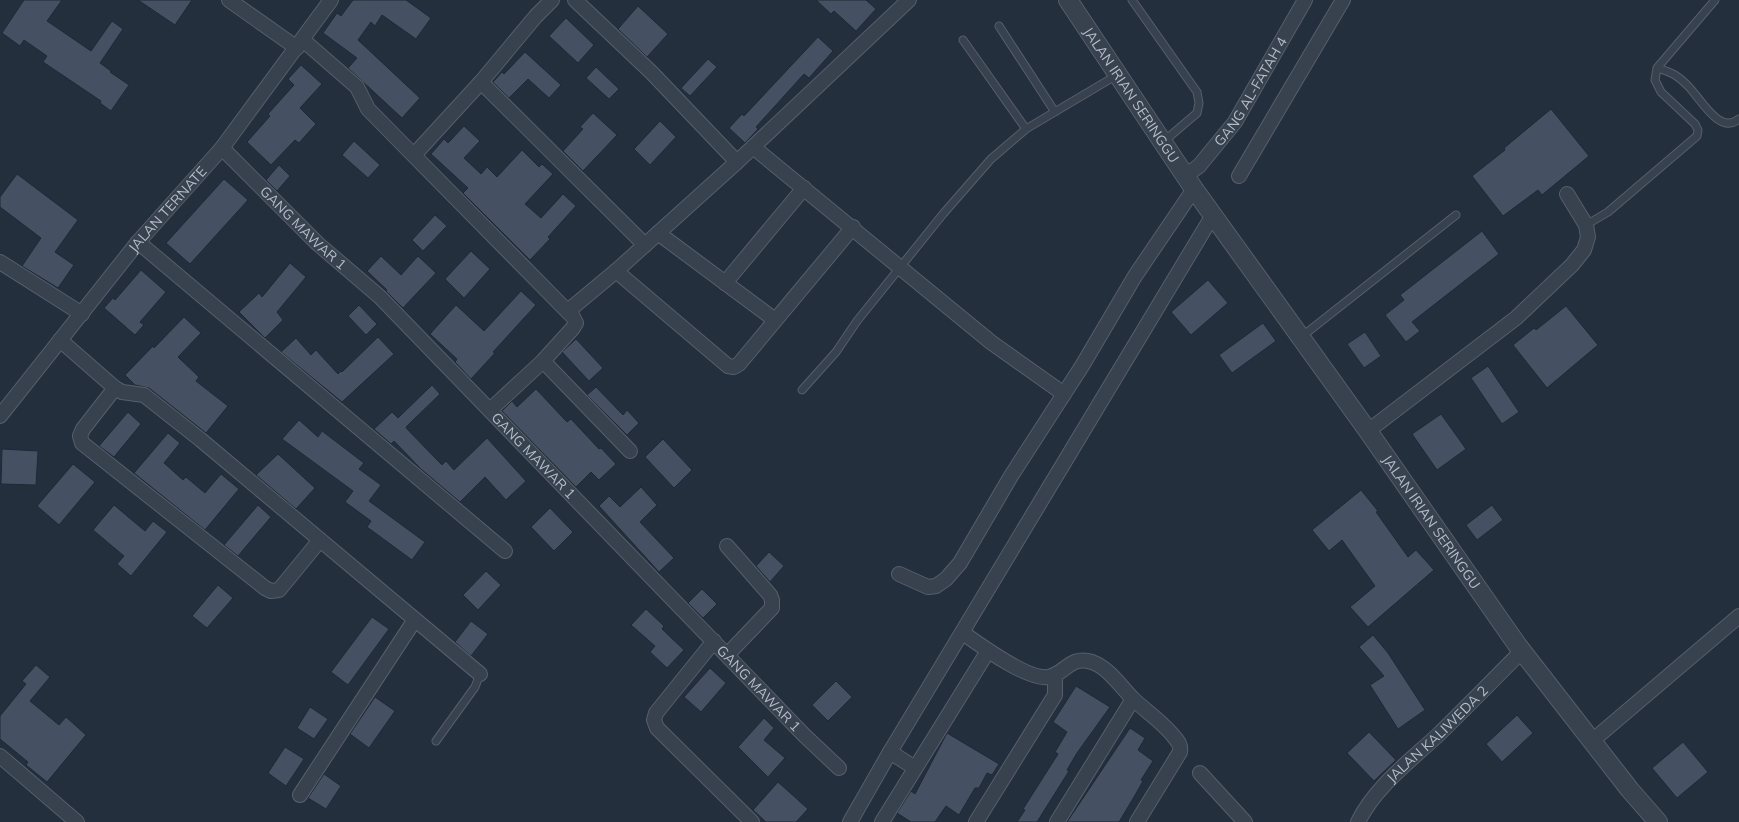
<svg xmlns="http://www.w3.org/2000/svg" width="1739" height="822" font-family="Mulish,sans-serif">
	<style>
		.building { fill: #455162; stroke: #1f2835 }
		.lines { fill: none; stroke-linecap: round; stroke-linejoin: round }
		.service-casing { stroke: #565f6c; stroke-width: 9 }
		.minor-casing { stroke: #565f6c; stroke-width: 16 }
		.tertiary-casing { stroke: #565f6c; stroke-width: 20 }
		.service { stroke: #38414e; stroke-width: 7 }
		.minor { stroke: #38414e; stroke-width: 14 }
		.tertiary { stroke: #38414e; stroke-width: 18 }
		.labels { text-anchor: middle; stroke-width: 3; stroke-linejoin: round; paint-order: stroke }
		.street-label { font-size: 14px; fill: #b4bcc9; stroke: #1d2633 }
	</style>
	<rect width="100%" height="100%" fill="#242f3e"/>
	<!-- building -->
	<path class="building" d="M24,0H62L47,21L91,51L112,21L123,29L100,63L111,71L110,72L129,85L111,111L100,103L101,101L43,62L47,56L24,40L20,46L2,33Z
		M138,0H192L175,25Z
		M353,0H406L431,18L416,39L382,15L375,26L371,22L358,40L420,98L402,118L348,68L357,58L323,33L337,13L341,16Z
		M816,0H866L876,9L856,31L834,11L831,14Z
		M638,6L668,34L647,57L618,29Z
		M566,18L594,45L578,63L549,36Z
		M818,37L833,51L809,78L804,74L756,127L758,129L745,143L729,128L742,114L744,116Z
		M525,52L561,85L549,98L528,79L509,98L493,82L502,72L504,74Z
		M708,59L717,67L690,96L681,88Z
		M301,65L322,84L300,108L316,124L299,143L295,140L271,165L247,142L270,116L268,114L294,85L288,79Z
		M596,67L619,89L609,99L586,78Z
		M1551,109L1589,156L1542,195L1538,190L1503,216L1472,176L1505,150L1504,148Z
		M593,113L617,135L583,171L563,151L583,129L580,127Z
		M660,121L676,137L650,165L634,149Z
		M464,126L480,141L464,158L481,174L487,167L497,177L522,150L539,167L542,164L553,174L525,204L541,218L563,194L576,206L548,237L550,239L530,260L463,193L468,188L431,154L444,139L448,143Z
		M354,141L380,165L368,178L342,155Z
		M279,165L290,176L277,191L266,180Z
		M17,174L78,220L55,252L74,265L58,288L22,266L41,238L0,207V197Z
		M224,179L248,200L190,264L166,243Z
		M435,215L447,226L423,251L412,240Z
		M1482,231L1499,254L1412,322L1420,331L1406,342L1385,315L1404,300L1400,295Z
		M471,251L490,269L464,298L445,279Z
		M381,256L401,275L418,256L436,273L403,308L386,291L387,290L367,271Z
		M290,263L306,277L277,312L283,320L265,338L239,312L259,293L262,297Z
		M141,270L166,292L140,322L144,325L135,335L104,308L113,298L115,300Z
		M1208,280L1228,303L1191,335L1171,312Z
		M521,291L536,305L493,352L495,353L471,379L455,362L457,359L430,334L456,305L484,331Z
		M359,305L377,324L366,335L348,316Z
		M1566,306L1598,345L1547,388L1513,345L1534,328L1536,330Z
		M184,317L201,333L178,357L199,377L196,381L228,406L206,433L149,388L135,385L125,375L153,346L154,348Z
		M1263,323L1276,341L1232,373L1219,355Z
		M1365,332L1381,356L1364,368L1347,344Z
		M378,337L394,354L342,402L281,352L296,338L311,355L316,350L338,374L341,371L342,372Z
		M576,339L603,368L589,381L562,352Z
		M1488,366L1519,412L1502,424L1471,378Z
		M432,385L440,394L406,427L407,429L442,465L446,461L454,470L487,438L526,481L506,500L485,477L460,502L421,469L394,441L391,444L374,429L392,412L398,418Z
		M596,387L623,415L627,410L639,423L627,435L587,395Z
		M536,389L567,422L571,419L599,449L601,448L616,464L599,480L591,472L576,487L502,411L512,401L517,407Z
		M128,412L141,424L114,457L99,446Z
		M1441,414L1466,449L1437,470L1412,434Z
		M299,420L318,437L322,431L364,463L359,469L381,485L369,501L425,542L412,560L367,527L371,521L345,502L353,491L282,439Z
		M168,433L180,443L164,463L183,480L186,477L205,493L221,474L239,489L205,530L134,473Z
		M663,439L692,470L674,488L645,457Z
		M2,449L38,451L36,485L1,484Z
		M278,454L315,488L296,509L256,475Z
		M73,464L95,482L59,525L37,506Z
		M641,487L657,505L640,522L674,558L659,572L599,506L609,496L620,507Z
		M1361,490L1378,511L1376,512L1408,557L1416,550L1434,570L1368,627L1350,607L1375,586L1342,540L1329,551L1312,530Z
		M114,505L145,531L153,521L167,532L131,576L117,564L124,556L93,530Z
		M258,505L271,517L238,556L224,545Z
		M1492,505L1503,520L1477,540L1466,525Z
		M550,508L573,532L554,551L531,527Z
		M769,552L784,566L770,582L756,566Z
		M486,571L501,585L478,610L463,595Z
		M218,585L233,598L207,628L192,616Z
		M702,589L717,604L703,618L688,603Z
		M646,609L664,626L662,629L684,650L667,668L650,652L655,646L631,625Z
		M372,617L389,629L348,685L331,672Z
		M471,621L488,634L471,656L455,642Z
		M1373,635L1388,653L1425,710L1398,729L1370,685L1384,676L1359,647Z
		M36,665L50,677L30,701L59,725L66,717L86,735L47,782L26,765L28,762L0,739V716L26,684L22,681Z
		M710,668L726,683L701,712L684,697Z
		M836,681L852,697L828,721L812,705Z
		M1076,686L1110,707L1077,753L1067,770L1069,771L1037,822H1017L1025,810L1023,809L1058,754L1055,752L1067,732L1053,722Z
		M375,697L395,711L369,748L350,734Z
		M310,707L328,719L314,739L297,728Z
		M1517,715L1533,733L1502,762L1486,744Z
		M764,718L774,728L764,740L785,758L768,777L738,747Z
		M1130,728L1145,738L1138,750L1153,761L1141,780L1143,781L1134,797L1119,822H1067Z
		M1369,732L1396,760L1374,781L1347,753Z
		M947,733L999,764L992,775L987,773L979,788H975L959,815L946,806L935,822H911L897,813L911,791L915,794Z
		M1683,742L1708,772L1677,798L1652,768Z
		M285,747L304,759L286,786L268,773Z
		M324,774L341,786L326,809L308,798Z
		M778,782L808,809L796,822H766L753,810Z"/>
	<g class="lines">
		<defs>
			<path id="service" d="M1132,0L1197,92L1199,103L1197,113L1163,142
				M999,26L1055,112
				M963,40L1026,129
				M1657,68C1671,72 1677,75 1687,85C1700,97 1719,136 1739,119
				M1586,225L1608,212L1697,136L1698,130L1695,124L1661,92L1655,80L1657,68L1715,0
				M1300,338L1456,215
				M802,390L836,352L857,321L943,214L991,159L1026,129L1117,75
				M436,741L475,687L480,674"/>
			<g id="minor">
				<path d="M229,0L297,48"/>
				<path d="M575,0L652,73L737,162"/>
				<path d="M303,40L357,87L368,109L573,317L576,323L573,328L543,361L490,410"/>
				<path d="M481,82L645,245"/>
				<path d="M753,147L992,343L1064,394"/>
				<path id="s1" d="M222,148L318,244L380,297L804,735L839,768"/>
				<path d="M414,155L481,82L536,16L552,0"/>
				<path id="s2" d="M1185,176L1199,166L1235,122L1305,0"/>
				<path d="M1239,176L1343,0"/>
				<path d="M658,233L775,320"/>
				<path d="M138,242L505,551"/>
				<path d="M0,262L82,314"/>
				<path d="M616,271L728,366L734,367L739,364L853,227"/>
				<path d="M725,283L804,188"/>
				<path d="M568,311L616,271L737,162L909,0"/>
				<path d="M60,340L115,388L122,392L144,395L201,440L480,674"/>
				<path d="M543,361L630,451"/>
				<path d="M115,388L83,429L80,436L82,443L265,588L271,591L279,590L320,540"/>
				<path id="s3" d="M0,416L138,242L222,148L331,0"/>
				<path d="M1368,431L1516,318L1572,265L1584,250L1588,237L1586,225L1567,194"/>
				<path d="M727,546L770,595L772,600V608L727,655"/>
				<path d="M899,574L928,587L936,586L946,579L960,563L1011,476L1082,366L1135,276L1194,189"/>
				<path d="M963,633C980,645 1027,680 1048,677C1066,674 1069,655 1092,662C1109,668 1121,687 1133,699C1147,712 1164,723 1175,738C1179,742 1181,746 1180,752L1137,822"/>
				<path d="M714,641L656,713L654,720L657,728L752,822"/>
				<path d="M1592,741L1739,616"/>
				<path d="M890,752L915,768"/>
				<path d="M0,756L77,822"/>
				<path d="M1200,773L1245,822"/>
				<path d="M300,795L414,621"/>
				<path d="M850,822L890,752L1213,215"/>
				<path d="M882,822L988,651"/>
				<path d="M976,822L1055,695V675"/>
				<path d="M1057,822L1133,699"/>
				<path id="s4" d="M1358,822C1375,787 1410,761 1438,735C1466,708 1494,679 1522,651"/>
			</g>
			<g id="tertiary">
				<path id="s5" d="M1068,0L1194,189L1368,431L1518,646L1630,790L1658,822"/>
			</g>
		</defs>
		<!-- service casing -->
		<use href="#service" class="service-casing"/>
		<!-- minor casing -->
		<use href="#minor" class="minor-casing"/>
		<!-- tertiary casing -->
		<use href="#tertiary" class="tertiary-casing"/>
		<!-- service -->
		<use href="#service" class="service"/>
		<!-- minor -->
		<use href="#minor" class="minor"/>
		<!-- tertiary -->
		<use href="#tertiary" class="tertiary"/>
	</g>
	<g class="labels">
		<!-- street labels -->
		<g class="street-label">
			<text dy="5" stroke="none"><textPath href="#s2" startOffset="108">GANG AL-FATAH 4</textPath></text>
			<text dy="5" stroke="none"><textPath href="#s5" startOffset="114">JALAN IRIAN SERINGGU</textPath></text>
			<text dy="5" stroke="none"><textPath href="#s3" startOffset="266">JALAN TERNATE</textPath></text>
			<text dy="5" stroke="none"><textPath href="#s1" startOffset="114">GANG MAWAR 1</textPath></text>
			<text dy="5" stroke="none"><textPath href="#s1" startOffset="438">GANG MAWAR 1</textPath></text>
			<text dy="5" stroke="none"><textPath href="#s5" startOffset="636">JALAN IRIAN SERINGGU</textPath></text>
			<text dy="5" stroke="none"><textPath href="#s1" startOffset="762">GANG MAWAR 1</textPath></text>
			<text dy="5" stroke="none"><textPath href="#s4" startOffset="119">JALAN KALIWEDA 2</textPath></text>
		</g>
	</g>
</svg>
